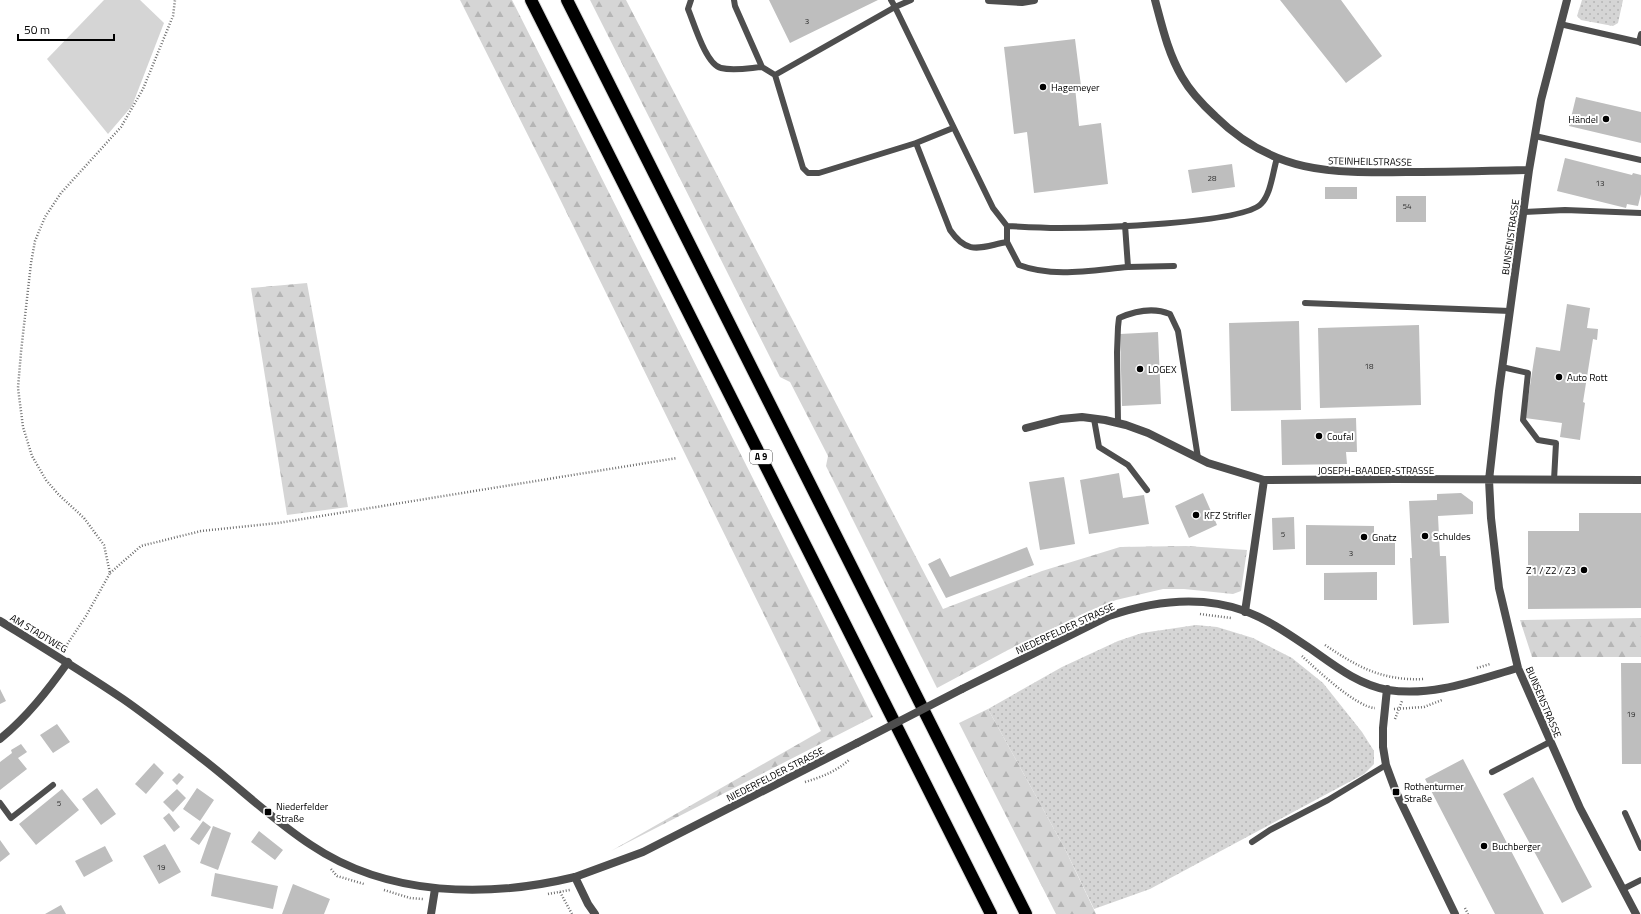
<svg xmlns="http://www.w3.org/2000/svg" width="1641" height="914" font-family="'Titillium Web',sans-serif">
	<style>
		.grass { fill: url(#grass-dots) }
		.forest { fill: url(#forest-firs) }
		.garden { fill: #d5d5d5 }
		.building { fill: #bebebe }
		.lines { fill: none; stroke-linecap: round; stroke-linejoin: round }
		.motorway-casing { stroke: #dbdbdb; stroke-width: 14 }
		.path { stroke: #707070; stroke-width: 2.5; stroke-dasharray: 1 2; stroke-linecap: butt }
		.service { stroke: #4e4e4e; stroke-width: 6 }
		.minor { stroke: #4e4e4e; stroke-width: 8 }
		.tertiary { stroke: #4e4e4e; stroke-width: 8 }
		.motorway { stroke: #000; stroke-width: 12 }
		.minor-bridge { stroke: #4e4e4e; stroke-width: 8 }
		.poi-dot { fill: #000; stroke: #fff; stroke-width: 1.5 }
		.labels { text-anchor: middle; stroke-width: 4; stroke-linejoin: round; paint-order: stroke }
		.number-label { font-size: 8px; fill: #303030 }
		.shield { fill: #fff; stroke: #4c4c4c; stroke-width: 1 }
		.shield-label { font-size: 9px; font-weight: bold; fill: #000 }
		.poi-label { font-size: 10px; fill: #000; stroke: #fff; text-anchor: start }
		.street-label { font-size: 10px; fill: #000; stroke: #fff }
	</style>
	<defs>
		<pattern id="grass-dots" width="8" height="8" patternUnits="userSpaceOnUse"><rect width="8" height="8" fill="#d5d5d5"/><path d="M2 2h.1M6 6h.1" fill="none" stroke="#b5b5b5" stroke-width="1.8" stroke-linecap="round"/></pattern>
		<pattern id="forest-firs" width="22" height="20" patternUnits="userSpaceOnUse"><rect width="22" height="20" fill="#d5d5d5"/><path d="M5 1l3.5 6h-7zM16 11l3.5 6h-7z" fill="#b5b5b5"/></pattern>
	</defs>
	<rect width="100%" height="100%" fill="#fff"/>
	<!-- grass -->
	<path class="grass" d="M1582,0H1623L1618,23L1613,26L1581,20L1577,16Z
		M1196,625L1217,627L1253,638L1292,658L1323,683L1362,732L1374,751V764L1364,774L1150,889L1094,909L1065,849L988,709L1062,667L1118,641L1142,633Z"/>
	<!-- forest -->
	<path class="forest" d="M460,0H512L873,717L611,851L821,731L556,191Z
		M590,0H626L943,609L1042,571L1120,547L1186,546L1247,550L1241,591L1233,594L1184,589H1163L1116,600L1089,611L1008,650L937,688L826,466L828,456L790,382L780,377Z
		M307,283L348,507L287,515L251,288Z
		M1641,618V657H1532L1520,620Z
		M988,709L1065,849L1096,914H1056L959,723Z"/>
	<!-- garden -->
	<path class="garden" d="M104,0H140L164,23L132,106L108,134L47,59Z"/>
	<!-- building -->
	<path class="building" d="M769,0H878L790,43Z
		M1280,0H1341L1382,56L1346,83Z
		M1075,39L1081,86L1075,87L1079,126L1101,123L1108,184L1034,193L1027,132L1014,134L1004,47Z
		M1576,97L1641,112V143L1569,126Z
		M1565,158L1632,175L1633,173L1641,175V194L1638,206L1627,204L1626,208L1557,191Z
		M1232,164L1235,187L1192,193L1188,170Z
		M1325,187H1357V199H1325Z
		M1396,196H1426V222H1396Z
		M1567,304L1590,308L1587,328L1598,329L1597,340L1593,339L1583,402L1585,403L1580,440L1560,437L1562,423L1525,418L1536,347L1560,351Z
		M1299,321L1301,410L1231,411L1229,323Z
		M1419,325L1421,405L1320,408L1318,328Z
		M1158,332L1161,404L1122,406L1120,334Z
		M1356,418L1357,452H1346L1347,464L1282,465L1281,420Z
		M1119,473L1123,498L1144,495L1149,524L1089,534L1080,480Z
		M1064,477L1075,544L1040,550L1029,482Z
		M1203,493L1217,525L1189,538L1175,506Z
		M1461,493L1473,502V514L1438,516L1440,556H1446L1449,623L1413,625L1410,558H1412L1409,501L1437,500V494Z
		M1579,513H1641V608L1528,609V531H1579Z
		M1294,517L1295,549L1273,550L1272,518Z
		M1306,525L1374,526V541H1395V565H1306Z
		M1027,547L1034,565L946,598L928,564L940,558L950,577Z
		M1377,572V600H1324V573Z
		M1621,663H1641V764H1622Z
		M0,689L6,701L0,704Z
		M57,724L70,742L53,753L40,735Z
		M21,744L27,752L18,758L27,769L0,790V762L12,753L11,750Z
		M1463,759L1544,914H1495L1425,779Z
		M154,763L164,773L146,794L135,784Z
		M179,773L184,777L177,785L172,780Z
		M1533,777L1592,887L1562,903L1503,794Z
		M97,788L116,814L101,825L82,799Z
		M197,788L214,800L200,821L183,809Z
		M62,789L79,810L36,845L19,824Z
		M177,789L186,798L173,812L163,802Z
		M169,813L180,827L174,832L163,818Z
		M203,821L211,827L199,845L190,839Z
		M213,826L231,833L218,870L200,863Z
		M259,831L283,850L275,860L251,842Z
		M0,840L10,854L0,862Z
		M165,844L181,872L159,884L143,856Z
		M105,846L113,861L84,877L75,861Z
		M215,873L278,886L273,909L211,896Z
		M293,884L330,899L324,914H282Z
		M61,905L66,914H45Z"/>
	<g class="lines">
		<defs>
			<path id="motorway" d="M531,0L991,914
				M567,0L1026,914"/>
		</defs>
		<!-- motorway casing -->
		<use href="#motorway" class="motorway-casing"/>
		<!-- path -->
		<path class="path" d="M110,573L141,546L201,531L278,523L677,458
			M1200,614L1231,618
			M1325,645C1358,667 1382,681 1424,679
			M64,649L86,616L110,573L104,545L84,518L59,495L46,480L32,456L23,427L18,388L21,352L31,263L35,241L45,217L61,193L121,127L143,89L173,16L175,0
			M1302,656C1316,669 1356,707 1375,708
			M1477,668L1490,664
			M1394,709L1424,707L1442,700
			M1395,719L1402,701
			M805,782C822,777 837,771 850,759
			M331,869L337,876L364,884
			M384,890L410,898L423,899
			M560,892L572,914
			M548,894L570,890
			M1465,908L1468,914"/>
		<!-- service -->
		<path class="service" d="M691,0L688,9C694,23 706,65 721,68C734,71 749,68 762,67
			M734,0L735,6L762,67L775,75L895,7L891,0
			M911,0L895,7L993,208L1007,226C1024,227 1041,228 1059,228C1092,228 1241,224 1261,204C1271,194 1273,171 1277,158
			M1560,24L1639,42
			M1641,34L1639,42L1641,43
			M775,75L803,168L808,173H819L916,143
			M953,128L916,143L950,230C968,256 980,247 1007,242
			M1535,136L1641,160
			M1524,212L1565,210L1641,213
			M1007,226V242L1019,265C1053,278 1093,270 1128,267L1125,225
			M1128,267L1174,266
			M1305,303L1510,311
			M1502,367L1528,373L1523,420L1538,440L1556,443L1554,480
			M1094,419L1099,447L1128,465L1147,490
			M1118,423L1117,352L1118,327L1119,318C1135,311 1153,307 1170,314L1178,331L1198,458
			M1492,772L1550,742
			M0,803L11,818L53,785
			M1625,813L1641,848
			M1252,842L1270,830L1328,800L1386,765
			M1623,889L1641,880"/>
		<!-- minor -->
		<path class="minor" d="M989,0L1022,2L1034,0
			M1155,0C1162,26 1168,53 1182,77C1190,91 1203,105 1215,116C1275,175 1333,173 1411,172C1451,172 1490,171 1529,170
			M1567,0L1541,100L1529,170L1499,391L1489,480L1491,518L1499,588L1518,668L1580,808L1636,914
			M1026,428L1061,419L1082,417L1105,420L1126,425L1148,433L1208,463L1264,480L1394,479L1641,480
			M1245,612L1264,480
			M962,689L1109,616C1153,601 1201,595 1245,611C1269,620 1290,635 1311,649C1335,666 1359,685 1388,690C1433,697 1476,680 1518,668
			M1387,689L1383,728V747L1386,765L1396,792L1455,914
			M0,739C27,717 48,690 68,662
			M575,877L643,852L857,743
			M431,914L435,889"/>
		<!-- tertiary -->
		<path class="tertiary" d="M0,621C42,647 83,672 123,699C149,717 174,737 200,757C237,785 271,819 311,845C388,897 488,898 575,877L588,904L595,914"/>
		<!-- motorway -->
		<use href="#motorway" class="motorway"/>
		<!-- minor-bridge -->
		<path class="minor-bridge" d="M857,743L962,689"/>
	</g>
	<!-- markers -->
	<g class="poi-dot">
		<circle cx="1043" cy="87" r="4"/>
		<circle cx="1606" cy="119" r="4"/>
		<circle cx="1140" cy="369" r="4"/>
		<circle cx="1559" cy="377" r="4"/>
		<circle cx="1319" cy="436" r="4"/>
		<circle cx="1196" cy="515" r="4"/>
		<circle cx="1425" cy="536" r="4"/>
		<circle cx="1364" cy="537" r="4"/>
		<circle cx="1584" cy="570" r="4"/>
		<rect x="1392" y="788" width="8" height="8" rx="2"/>
		<rect x="264" y="808" width="8" height="8" rx="2"/>
		<circle cx="1484" cy="846" r="4"/>
	</g>
	<g class="labels">
		<!-- number labels -->
		<g class="number-label">
			<text x="807" y="24">3</text>
			<text x="1212" y="181">28</text>
			<text x="1600" y="186">13</text>
			<text x="1407" y="209">54</text>
			<text x="1369" y="369">18</text>
			<text x="1283" y="537">5</text>
			<text x="1351" y="556">3</text>
			<text x="1631" y="717">19</text>
			<text x="59" y="806">5</text>
			<text x="161" y="870">19</text>
		</g>
		<!-- shield labels -->
		<rect class="shield" x="750" y="450" width="22" height="14" rx="3"/>
		<g class="shield-label">
			<text x="761" y="460">A 9</text>
		</g>
		<!-- poi labels -->
		<g class="poi-label">
			<text x="1051" y="91">Hagemeyer</text>
			<text x="1598" y="123" text-anchor="end">Händel</text>
			<text x="1148" y="373">LOGEX</text>
			<text x="1567" y="381">Auto Rott</text>
			<text x="1327" y="440">Coufal</text>
			<text x="1204" y="519">KFZ Strifler</text>
			<text x="1433" y="540">Schuldes</text>
			<text x="1372" y="541">Gnatz</text>
			<text x="1576" y="574" text-anchor="end">Z1 / Z2 / Z3</text>
			<text x="1404" y="790">Rothenturmer<tspan x="1404" dy="12">Straße</tspan></text>
			<text x="276" y="810">Niederfelder<tspan x="276" dy="12">Straße</tspan></text>
			<text x="1492" y="850">Buchberger</text>
		</g>
		<!-- street labels -->
		<g class="street-label">
			<text transform="translate(1370 161) rotate(1)" y="4">STEINHEILSTRASSE</text>
			<text transform="translate(1510 237) rotate(-82)" y="4">BUNSENSTRASSE</text>
			<text x="1376" y="474">JOSEPH-BAADER-STRASSE</text>
			<text transform="translate(1065 628) rotate(-25)" y="4">NIEDERFELDER STRASSE</text>
			<text transform="translate(39 633) rotate(31)" y="4">AM STADTWEG</text>
			<text transform="translate(1544 702) rotate(67)" y="4">BUNSENSTRASSE</text>
			<text transform="translate(775 774) rotate(-27)" y="4">NIEDERFELDER STRASSE</text>
		</g>
	</g>
	<!-- scale -->
	<path d="M18 34v6h96v-6" fill="none" stroke="#000000" stroke-width="2"/>
	<text x="24" y="34" font-size="12" fill="#000000" stroke="#ffffff" stroke-width="3" paint-order="stroke">50 m</text>
</svg>
